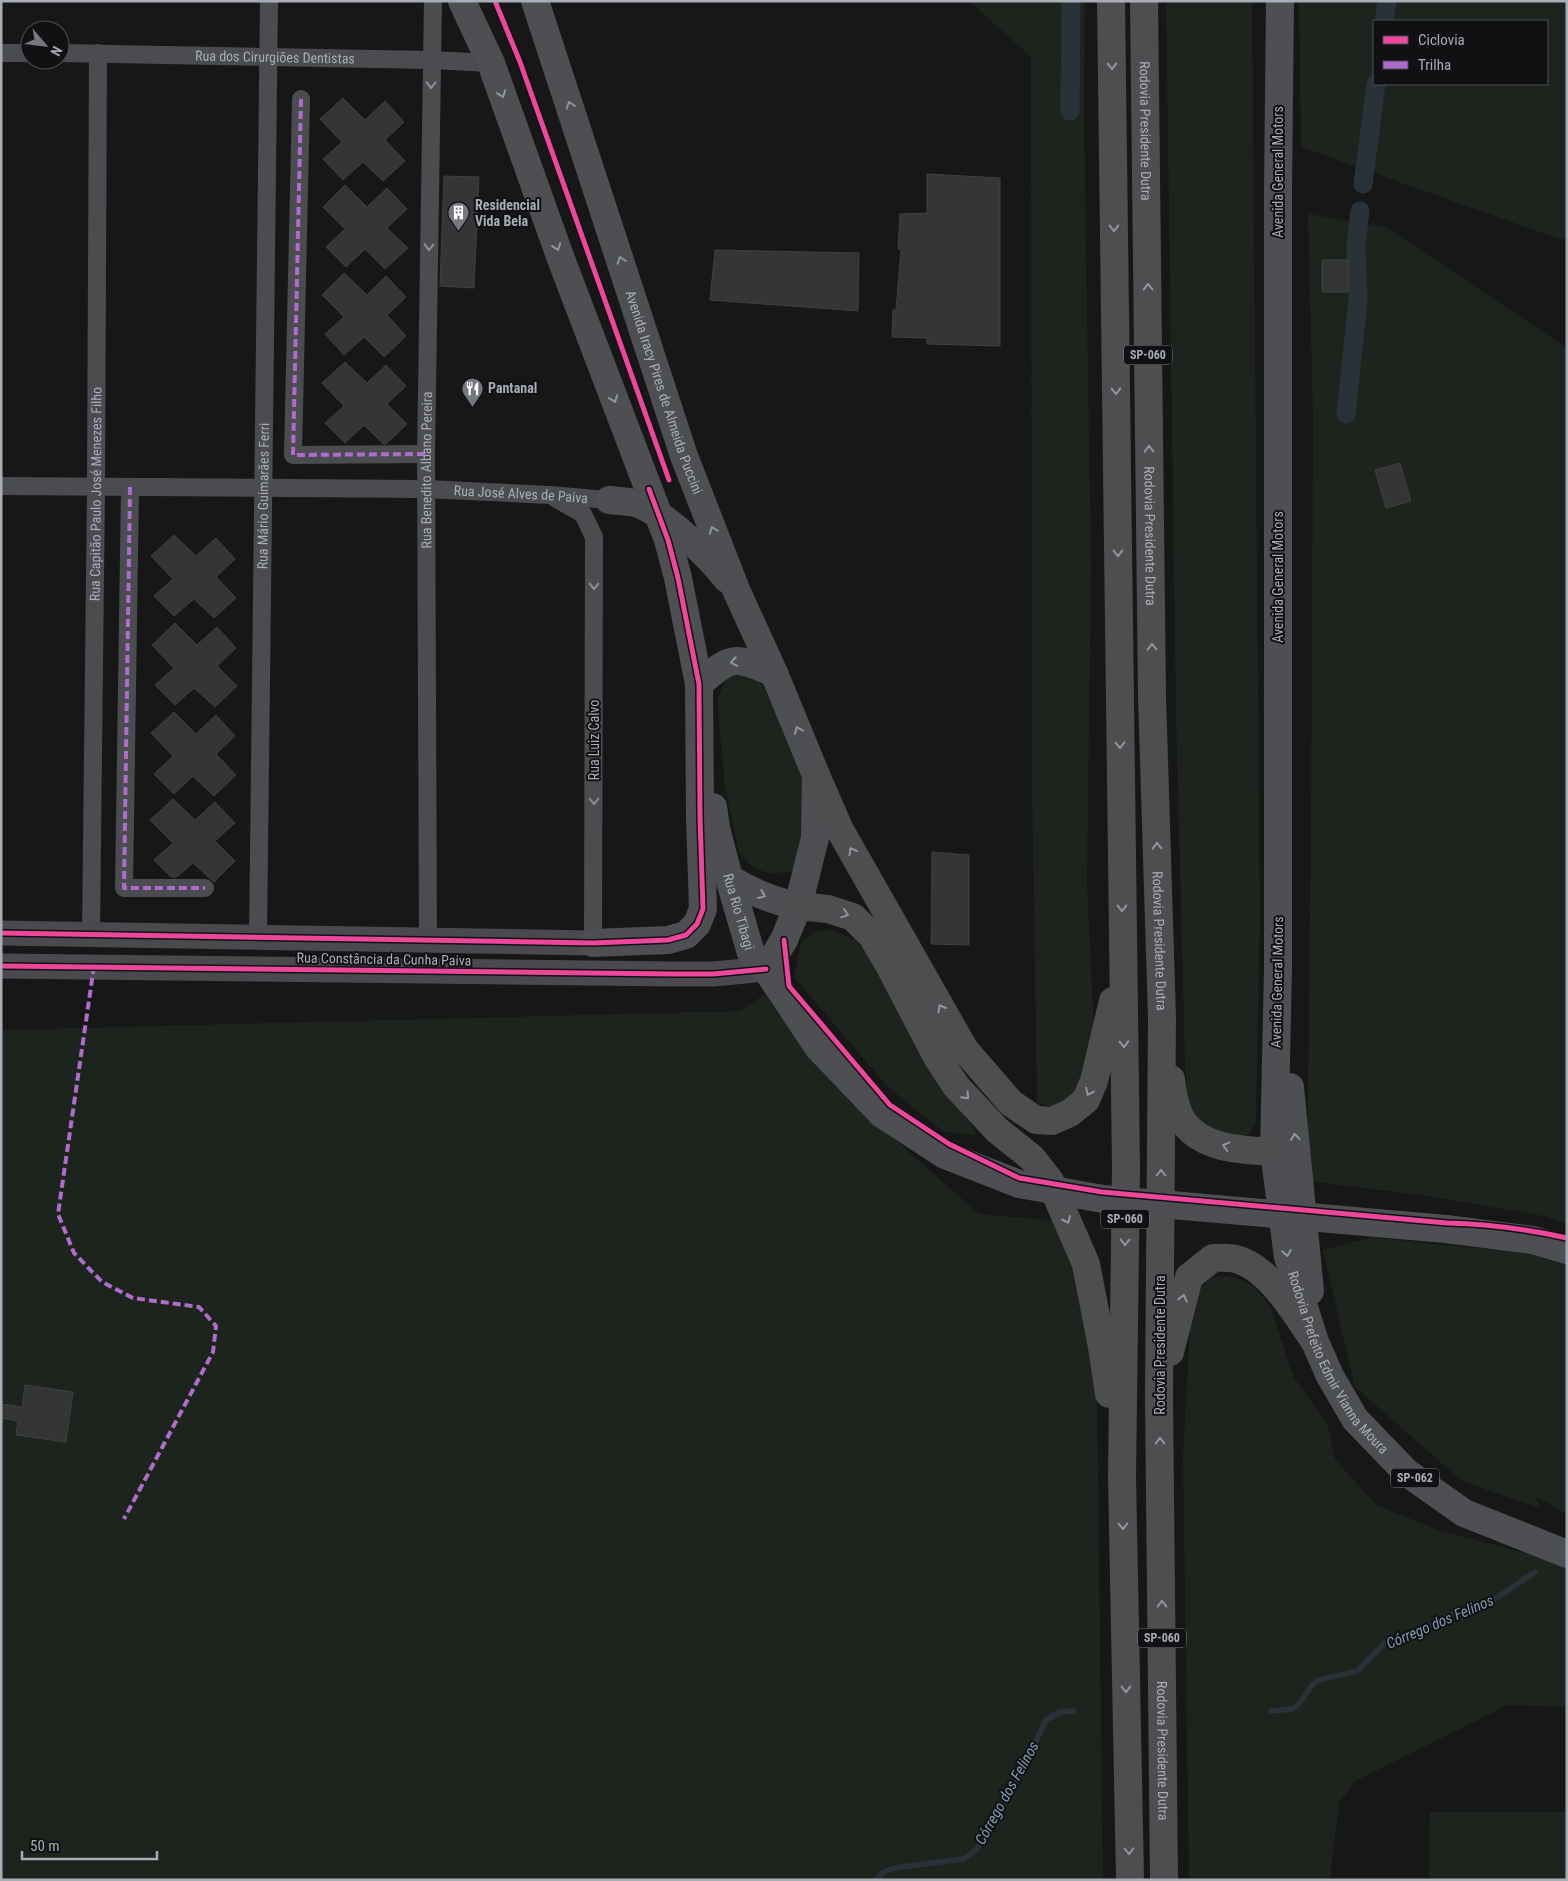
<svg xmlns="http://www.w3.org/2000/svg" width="1568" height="1881" font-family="'Roboto Condensed',sans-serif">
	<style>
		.green { fill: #1d241e; fill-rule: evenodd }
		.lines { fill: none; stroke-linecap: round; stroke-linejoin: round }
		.stream { stroke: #2a3239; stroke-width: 5.5 }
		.canal { stroke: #2a3239; stroke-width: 19 }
		.building { fill: #353536; stroke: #3f4043 }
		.street { stroke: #4b4c50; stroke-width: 18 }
		.secondary { stroke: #4a4a4e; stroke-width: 25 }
		.primary { stroke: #4d4f52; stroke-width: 28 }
		.highway { stroke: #4e4e51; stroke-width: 28 }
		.primary-bridge { stroke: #4d4f52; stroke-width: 28 }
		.quiet { stroke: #b06ccc; stroke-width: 4; stroke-dasharray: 8 4; stroke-linecap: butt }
		.cycleway-casing { stroke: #111113; stroke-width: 8 }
		.cycleway { stroke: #ed469a; stroke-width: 5 }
		.oneway { stroke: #92959e }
		.oneway2 { stroke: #8c9099 }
		.oneway3 { stroke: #91969e }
		.labels { text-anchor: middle; stroke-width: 4; stroke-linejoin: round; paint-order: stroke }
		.shield { fill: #111113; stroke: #7b7e86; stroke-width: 1 }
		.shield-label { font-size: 12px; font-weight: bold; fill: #a8adb8 }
		.street-label { font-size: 14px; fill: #a8adb8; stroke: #111113 }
		.poi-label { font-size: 14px; font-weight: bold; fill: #a8adb8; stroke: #111113; text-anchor: start }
		.water-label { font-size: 15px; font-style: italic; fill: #7f9bb3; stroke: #111113 }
	</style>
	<rect width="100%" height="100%" fill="#171717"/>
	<!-- green -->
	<path class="green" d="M969,1H1085L1084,116L1091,567L1087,886L1094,1028L1088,1076L1066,1103L1050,1106L1037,1103L1032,784L1031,57Z
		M1166,1H1252L1260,917L1256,1121L1250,1134L1232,1140L1209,1137L1189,1113L1185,1064L1176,713Z
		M1299,1H1567V238L1559,239L1301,147ZM1374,21H1547V84H1374Z
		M1308,214L1386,227L1567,348V1223L1543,1216L1425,1196L1307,1181L1311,828L1313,416Z
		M739,675L756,677L765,690L801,768L805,796L801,852L792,871L771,874L754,868L739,853L725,787L717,700L726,679Z
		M833,930L856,941L872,959L927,1062L978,1135L944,1132L888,1087L794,977L801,942L816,931Z
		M765,994L779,1015L877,1124L979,1214L1052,1220L1063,1238L1078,1273L1097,1394L1103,1880H1V1030L740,1011Z
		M1373,1237L1433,1244L1529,1252L1567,1264V1514L1535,1496L1540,1508L1462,1481L1355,1387L1323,1250Z
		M1213,1277H1235L1255,1287L1271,1308L1293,1376L1327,1424L1335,1459L1376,1505L1438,1530L1567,1564V1707L1508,1705L1355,1781L1339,1803L1330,1880H1189L1183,1455L1191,1311L1197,1290Z
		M1430,1812H1567V1880H1429Z"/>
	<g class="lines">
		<!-- stream -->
		<path class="stream" d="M1271,1711L1292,1709L1298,1705L1313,1684L1319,1680L1357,1671L1385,1643L1404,1639L1455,1613L1489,1603L1535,1572
			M875,1880L885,1871L894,1868L964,1859L977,1849L1017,1781L1046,1720L1060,1712L1074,1711"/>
		<!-- canal -->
		<path class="canal" d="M1384,21L1387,1
			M1070,111L1071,1
			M1363,184L1376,84
			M1346,414L1358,300L1356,246L1360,211"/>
	</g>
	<!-- building -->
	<path class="building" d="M343,98L365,120L385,101L404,122L385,140L405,161L383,181L363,162L343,180L323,159L342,142L320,119Z
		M927,174L1000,178V346L927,344V338L892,337L893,310H896L901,249H898L900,214L927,213Z
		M444,176L479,177L474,288L440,286Z
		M345,185L367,207L387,188L407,209L387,228L408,248L385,269L365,249L346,267L326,247L345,229L323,207Z
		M715,250L859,253L858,311L710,300Z
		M1322,260H1349L1348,292H1322Z
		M344,273L367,295L386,276L406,297L387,315L406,336L384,357L364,337L344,355L325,334L344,317L322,295Z
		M345,362L367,383L386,365L406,386L387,404L407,424L386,444H383L364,425L345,443L325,423L344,406L322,383Z
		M1400,463L1411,501L1386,508L1375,470Z
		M174,535L196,556L216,538L235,559L216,577L236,598L214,618L194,599L174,616L154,596L173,579L151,556Z
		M175,623L197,645L217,627L236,648L217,666L237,686L215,707L194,688L175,705L155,685L174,668L152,645Z
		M174,712L196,734L216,715L235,736L216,754L236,775L214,796L193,776L174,794L154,774L173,756L151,733Z
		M173,799L195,820L215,802L235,823L215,841L235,861L214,882L193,863L177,877H171L154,860L173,843L150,820Z
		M932,852L969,855V945L931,944Z
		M25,1385L73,1392L66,1442L16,1435L18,1421L1,1418V1404L22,1407Z"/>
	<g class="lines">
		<!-- street -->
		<g class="street">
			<path d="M1,53H30"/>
			<path id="s1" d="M60,53L431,60L491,63"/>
			<path d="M301,99L293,455L426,454"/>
			<path id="s2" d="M1,486L426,489L549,495L609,500L618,498"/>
			<path d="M130,487L124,888H205"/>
			<path d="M555,498L583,514L594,537L593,943"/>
			<path id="s3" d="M91,934L96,487L98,53"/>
			<path id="s4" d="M258,936L269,1"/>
			<path id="s5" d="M428,939L426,454L433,1"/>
		</g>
		<!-- secondary -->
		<path class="secondary" d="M1,933L593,943
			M1,966L673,974H713L766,969"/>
		<!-- primary -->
		<g class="primary">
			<path d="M462,1L491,63L561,259L668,540L678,578L699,684L700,817L703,909L697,924L686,935L668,940L593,943"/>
			<path id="s6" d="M535,1L684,456L737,592L774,673L816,775L815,838L798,906L784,940L766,969"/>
			<path id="s7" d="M1280,1L1278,189V969L1274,1152L1288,1257L1315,1342L1330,1376L1355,1419L1406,1472L1464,1513L1567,1554"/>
			<path d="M609,500C618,501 630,501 639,504C666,515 709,556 727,579"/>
			<path d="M699,684C732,655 734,656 774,673"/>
			<path id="s8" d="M713,807L716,828L729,878L751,953L766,969L818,1047L882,1114"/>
			<path d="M729,878C751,892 772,901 798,906"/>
			<path d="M1290,1087L1310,1291"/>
			<path d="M1446,1229L1533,1240L1567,1250"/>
		</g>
		<!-- highway -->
		<g class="highway">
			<path d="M1111,1L1126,1168L1122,1477L1130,1880"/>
			<path id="s9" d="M1144,1L1152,696L1162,1018L1159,1397L1164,1880"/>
			<path d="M816,775L840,830L965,1050L1011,1103L1036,1120L1052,1121L1070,1113L1086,1100L1094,1081L1113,1001"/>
			<path d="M798,906L828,909L853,917L872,936L888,963L937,1057L956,1086L997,1130L1032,1158L1050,1181L1086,1264L1102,1347L1109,1394"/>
			<path d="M1171,1079C1173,1094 1175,1110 1184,1123C1204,1150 1245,1150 1274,1152"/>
			<path d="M1170,1352L1189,1277L1213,1258C1220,1258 1229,1257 1236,1259C1270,1268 1296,1315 1315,1342"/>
		</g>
		<!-- primary-bridge -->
		<path class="primary-bridge" d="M882,1114L945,1155L1019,1184L1103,1199L1446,1229"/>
		<!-- quiet -->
		<path class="quiet" d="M301,99L293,455L426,454
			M130,487L124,888H205
			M94,966L58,1214L74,1253L102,1282L133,1298L199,1307L216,1326L213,1352L124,1519"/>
		<defs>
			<path id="cycleway" d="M495,1L520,62L669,480
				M1,933L593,943L668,940L686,935L697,924L703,909L700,817L699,684L678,578L668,540L649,489
				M784,940L789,986L890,1105L949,1144L1019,1178L1102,1192L1447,1223C1487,1224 1527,1229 1567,1238
				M1,966L673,974H713L766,969"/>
		</defs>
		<!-- cycleway casing -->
		<use href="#cycleway" class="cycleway-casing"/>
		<!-- cycleway -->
		<use href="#cycleway" class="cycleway"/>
	</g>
	<!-- one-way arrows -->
	<defs><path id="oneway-chevron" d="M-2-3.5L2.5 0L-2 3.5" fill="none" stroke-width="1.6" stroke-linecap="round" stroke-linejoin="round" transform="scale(1.25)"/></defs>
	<g class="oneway">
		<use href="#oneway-chevron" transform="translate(1112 66) rotate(89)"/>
		<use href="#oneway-chevron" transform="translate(1114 228) rotate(89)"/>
		<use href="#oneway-chevron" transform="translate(1148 287) rotate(-91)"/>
		<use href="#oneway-chevron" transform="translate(1116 391) rotate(89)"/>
		<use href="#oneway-chevron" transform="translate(1149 449) rotate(-91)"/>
		<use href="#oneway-chevron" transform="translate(1118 553) rotate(89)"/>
		<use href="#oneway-chevron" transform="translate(1152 647) rotate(-91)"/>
		<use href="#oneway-chevron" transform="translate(1120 745) rotate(89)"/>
		<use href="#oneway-chevron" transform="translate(1157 846) rotate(-92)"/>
		<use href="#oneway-chevron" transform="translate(852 851) rotate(-120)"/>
		<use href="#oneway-chevron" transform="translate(1122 908) rotate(89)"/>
		<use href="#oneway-chevron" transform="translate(845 914) rotate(19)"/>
		<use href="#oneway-chevron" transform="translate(941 1008) rotate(-120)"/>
		<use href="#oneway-chevron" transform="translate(1124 1044) rotate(89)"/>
		<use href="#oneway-chevron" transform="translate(1089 1092) rotate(116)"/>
		<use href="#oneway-chevron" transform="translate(966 1096) rotate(47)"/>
		<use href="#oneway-chevron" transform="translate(1226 1146) rotate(-166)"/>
		<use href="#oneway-chevron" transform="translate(1161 1173) rotate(-90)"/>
		<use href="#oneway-chevron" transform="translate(1067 1220) rotate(66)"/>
		<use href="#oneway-chevron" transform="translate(1125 1242) rotate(91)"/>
		<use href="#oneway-chevron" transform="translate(1183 1298) rotate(-76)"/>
		<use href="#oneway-chevron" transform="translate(1160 1441) rotate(-91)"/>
		<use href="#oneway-chevron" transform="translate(1123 1526) rotate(89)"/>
		<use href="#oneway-chevron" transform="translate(1162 1604) rotate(-91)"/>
		<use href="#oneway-chevron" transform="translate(1126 1689) rotate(89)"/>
		<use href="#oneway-chevron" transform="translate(1129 1851) rotate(89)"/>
	</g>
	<g class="oneway2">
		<use href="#oneway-chevron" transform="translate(431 85) rotate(91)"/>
		<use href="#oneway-chevron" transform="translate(429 247) rotate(91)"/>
		<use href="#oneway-chevron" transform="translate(594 586) rotate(90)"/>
		<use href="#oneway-chevron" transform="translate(594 801) rotate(90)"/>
	</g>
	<g class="oneway3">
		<use href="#oneway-chevron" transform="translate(502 94) rotate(70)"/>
		<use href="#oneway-chevron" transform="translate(570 105) rotate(-108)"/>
		<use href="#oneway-chevron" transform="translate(557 247) rotate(70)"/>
		<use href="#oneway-chevron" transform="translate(621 260) rotate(-108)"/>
		<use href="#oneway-chevron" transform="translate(614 399) rotate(70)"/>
		<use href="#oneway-chevron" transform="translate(713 530) rotate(-111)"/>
		<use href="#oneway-chevron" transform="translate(734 662) rotate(170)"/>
		<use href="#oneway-chevron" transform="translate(798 730) rotate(-112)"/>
		<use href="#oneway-chevron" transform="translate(762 895) rotate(23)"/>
		<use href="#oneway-chevron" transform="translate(1295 1137) rotate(-96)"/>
		<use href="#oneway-chevron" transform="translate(1287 1253) rotate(80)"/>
	</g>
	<!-- icons -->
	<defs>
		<symbol id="building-pin" viewBox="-11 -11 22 30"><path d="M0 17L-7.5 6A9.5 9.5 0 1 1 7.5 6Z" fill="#757880" stroke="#111113"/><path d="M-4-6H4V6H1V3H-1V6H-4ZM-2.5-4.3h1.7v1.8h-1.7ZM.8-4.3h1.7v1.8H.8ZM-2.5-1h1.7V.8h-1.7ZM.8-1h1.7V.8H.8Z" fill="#fff"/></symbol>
		<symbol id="restaurant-pin" viewBox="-11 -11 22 30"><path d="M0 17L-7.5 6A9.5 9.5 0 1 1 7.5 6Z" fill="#757880" stroke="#111113"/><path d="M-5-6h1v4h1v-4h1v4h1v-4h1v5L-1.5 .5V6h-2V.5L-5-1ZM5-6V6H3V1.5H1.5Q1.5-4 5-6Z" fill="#fff"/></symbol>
	</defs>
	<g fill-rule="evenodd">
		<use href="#building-pin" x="446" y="200" width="25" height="34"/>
		<use href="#restaurant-pin" x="460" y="376" width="25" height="34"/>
	</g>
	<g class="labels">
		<!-- shield labels -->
		<g class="shield">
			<rect x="1124" y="345.5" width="48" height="19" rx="4"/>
			<rect x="1101" y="1209.5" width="48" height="19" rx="4"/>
			<rect x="1391" y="1468.5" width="48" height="19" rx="4"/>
			<rect x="1138" y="1628.5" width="48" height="19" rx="4"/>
		</g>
		<g class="shield-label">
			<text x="1148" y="359">SP-060</text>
			<text x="1125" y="1223">SP-060</text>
			<text x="1415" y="1482">SP-062</text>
			<text x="1162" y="1642">SP-060</text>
		</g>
		<!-- street labels -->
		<g class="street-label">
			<text dy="5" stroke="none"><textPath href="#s1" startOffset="215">Rua dos Cirurgiões Dentistas</textPath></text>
			<text dy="5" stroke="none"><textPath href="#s9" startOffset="130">Rodovia Presidente Dutra</textPath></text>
			<text transform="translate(1278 172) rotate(-90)" y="5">Avenida General Motors</text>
			<text dy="5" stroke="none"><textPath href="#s6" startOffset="412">Avenida Iracy Pires de Almeida Puccini</textPath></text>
			<text dy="5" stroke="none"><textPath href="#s5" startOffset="469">Rua Benedito Albano Pereira</textPath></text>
			<text dy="5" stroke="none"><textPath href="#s3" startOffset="440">Rua Capitão Paulo José Menezes Filho</textPath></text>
			<text dy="5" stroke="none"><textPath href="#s2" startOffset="520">Rua José Alves de Paiva</textPath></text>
			<text dy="5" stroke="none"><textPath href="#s4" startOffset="440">Rua Mário Guimarães Ferri</textPath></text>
			<text dy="5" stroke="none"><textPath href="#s9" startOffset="535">Rodovia Presidente Dutra</textPath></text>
			<text transform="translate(1278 577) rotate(-90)" y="5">Avenida General Motors</text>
			<text transform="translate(594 740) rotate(-90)" y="5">Rua Luiz Calvo</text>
			<text dy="5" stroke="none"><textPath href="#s8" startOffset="108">Rua Rio Tibagi</textPath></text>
			<text dy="5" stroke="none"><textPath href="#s9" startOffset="940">Rodovia Presidente Dutra</textPath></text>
			<text transform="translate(384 959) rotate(1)" y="5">Rua Constância da Cunha Paiva</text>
			<text transform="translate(1277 982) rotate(-89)" y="5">Avenida General Motors</text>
			<text transform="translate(1160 1345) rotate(-90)" y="5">Rodovia Presidente Dutra</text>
			<text dy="5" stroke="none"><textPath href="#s7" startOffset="1375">Rodovia Prefeito Edmir Vianna Moura</textPath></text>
			<text dy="5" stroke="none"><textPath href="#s9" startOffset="1750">Rodovia Presidente Dutra</textPath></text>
		</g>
		<!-- poi labels -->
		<g class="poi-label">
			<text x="475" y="210">Residencial<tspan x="475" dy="16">Vida Bela</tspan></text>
			<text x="488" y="393">Pantanal</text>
		</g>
		<!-- water labels -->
		<g class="water-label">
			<text transform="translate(1440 1622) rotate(-23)" y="5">Córrego dos Felinos</text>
			<text transform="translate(1007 1793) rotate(-61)" y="5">Córrego dos Felinos</text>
		</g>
	</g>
	<!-- border -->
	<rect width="1568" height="1881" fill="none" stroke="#a8adb8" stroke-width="5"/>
	<!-- legend -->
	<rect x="1373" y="20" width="175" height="65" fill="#111113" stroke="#4d4f55"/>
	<rect x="1383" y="36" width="25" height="8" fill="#ed469a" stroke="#4d4f55"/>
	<text x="1418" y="45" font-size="15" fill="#a8adb8">Ciclovia</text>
	<rect x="1383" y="61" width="25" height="8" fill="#b06ccc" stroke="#4d4f55"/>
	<text x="1418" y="70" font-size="15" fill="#a8adb8">Trilha</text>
	<!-- north arrow -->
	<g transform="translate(45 45) rotate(118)"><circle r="24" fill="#111113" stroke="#4d4f55"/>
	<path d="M0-4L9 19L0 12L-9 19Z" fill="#757880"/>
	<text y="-8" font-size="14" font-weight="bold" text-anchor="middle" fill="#a8adb8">N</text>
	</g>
	<!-- scale -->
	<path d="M22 1851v8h135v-8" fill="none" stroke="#a8adb8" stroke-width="2.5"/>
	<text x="30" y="1851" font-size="15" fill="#a8adb8" stroke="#111113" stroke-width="4" paint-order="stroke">50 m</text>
</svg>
